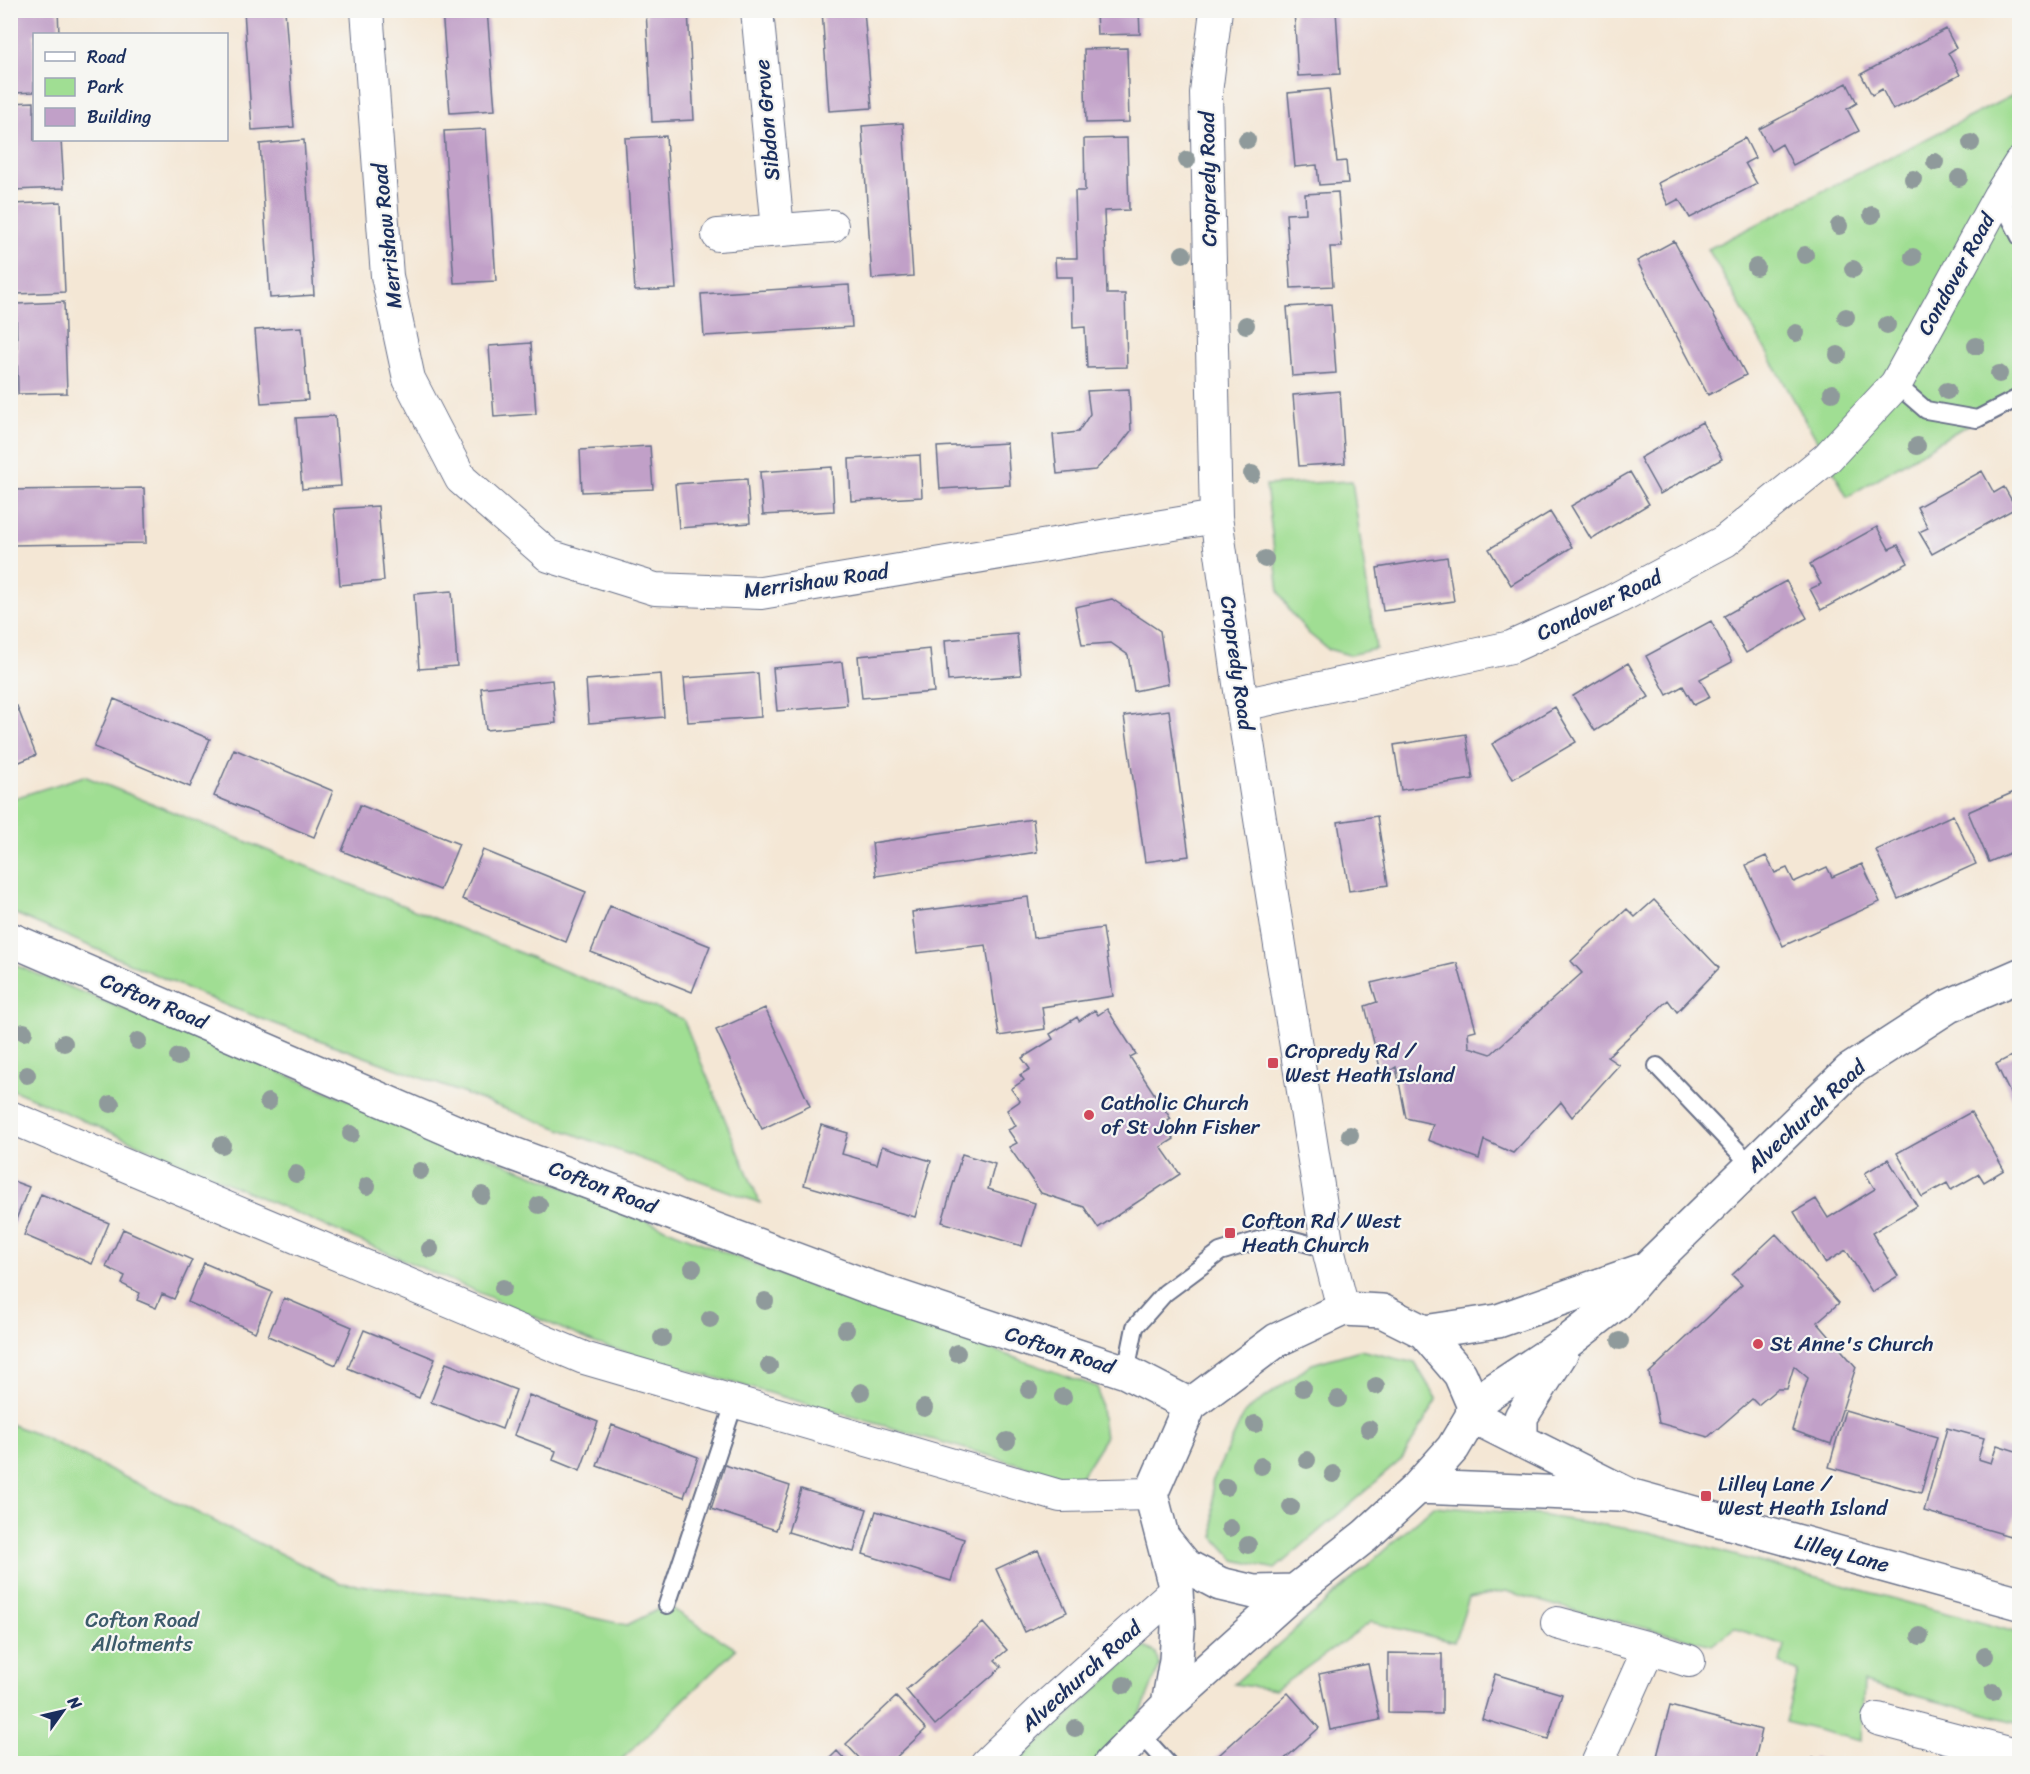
<svg xmlns="http://www.w3.org/2000/svg" width="2030" height="1774" font-family="Sriracha,sans-serif">
	<style>
		.green { fill: #a0de93; stroke: #5e8678; stroke-width: 1.5 }
		.building { fill: #c1a0c8 }
		.lines { fill: none; stroke-linecap: round; stroke-linejoin: round }
		.service-casing { stroke: #676f88; stroke-width: 20 }
		.minor-casing { stroke: #676f88; stroke-width: 34 }
		.tertiary-casing { stroke: #676f88; stroke-width: 36 }
		.service { stroke: #fff; stroke-width: 16 }
		.minor { stroke: #fff; stroke-width: 32 }
		.tertiary { stroke: #fff; stroke-width: 33 }
		.tree { fill: #8f9a9b }
		.poi-dot { fill: #d1495b; stroke: #f6f6f2; stroke-width: 2 }
		.labels { text-anchor: middle; stroke-width: 4.5; stroke-linejoin: round; paint-order: stroke }
		.street-label { font-size: 21px; fill: #1b2f5e; stroke: #f6f6f2 }
		.poi-label { font-size: 21px; fill: #1b2f5e; stroke: #f6f6f2; text-anchor: start }
		.park-label { font-size: 21px; fill: #3c5b6b; stroke: #f6f6f2 }
	</style>
	<rect width="100%" height="100%" fill="#f6f6f2"/>
	<filter id="ink" filterUnits="userSpaceOnUse"><feTurbulence type="fractalNoise" baseFrequency=".0167" numOctaves="2"/><feDisplacementMap in="SourceGraphic" scale="12" xChannelSelector="R" yChannelSelector="G"/><feConvolveMatrix kernelMatrix="1 2 1 2 8 2 1 2 1" color-interpolation-filters="sRGB"/></filter>
	<filter id="wash" filterUnits="userSpaceOnUse"><feTurbulence type="fractalNoise" baseFrequency=".008" numOctaves="4" result="noise"/><feDisplacementMap in="SourceGraphic" scale="24" xChannelSelector="R" yChannelSelector="G"/><feGaussianBlur stdDeviation="1.35" result="paint"/><feColorMatrix in="noise" values="0 0 0 0 0 0 0 0 0 0 0 0 0 0 0 0 0 1.4 0 .05"/><feComposite in="paint" operator="in"/></filter>
	<g filter="url(#wash)">
		<rect width="100%" height="100%" fill="#f4e7d5"/>
		<!-- green -->
		<path class="green" d="M2019,92V163L1999,196L2019,237V397L1977,419L1847,497L1827,458L1708,249Z
			M1352,481L1376,649L1349,655L1328,649L1308,633L1290,611L1279,591L1266,485Z
			M84,776L683,1019L760,1203L230,1007L11,912V799Z
			M10,963L781,1275L1098,1387L1105,1438L1078,1481L597,1344L11,1089Z
			M1360,1350L1415,1363L1437,1400L1402,1459L1275,1569L1235,1560L1214,1537L1212,1482L1245,1412L1312,1364Z
			M10,1424L39,1435L340,1583L518,1602L627,1625L667,1605L736,1649L618,1763H11Z
			M1434,1506L1538,1515L1649,1532L2019,1633V1723L1864,1682L1861,1741L1785,1722L1798,1672L1780,1663L1784,1645L1734,1628L1712,1645L1557,1606L1506,1591L1469,1598L1454,1642L1371,1622L1275,1690L1234,1684Z
			M1143,1646L1156,1653L1160,1665L1136,1725L1097,1763L1016,1764Z"/>
		<g id="blocks">
			<!-- building -->
			<path class="building" d="M12,10H58L59,34H34V92L15,93Z
				M244,10H285L294,127L252,130Z
				M442,10H487L495,110L450,113Z
				M646,10H688L694,120L652,122Z
				M822,10H864L872,108L829,111Z
				M1096,10H1139L1140,34L1097,35Z
				M1294,10H1336L1340,74L1298,76Z
				M1946,29L1956,48L1948,53L1960,75L1893,110L1882,89L1872,95L1861,74Z
				M1127,48L1129,122L1086,123L1084,49Z
				M1847,83L1857,103L1847,109L1859,131L1793,165L1782,144L1771,151L1759,129Z
				M1329,89L1337,162L1346,161L1348,183L1319,185L1317,165L1295,167L1288,93Z
				M34,102V140H61L64,188L13,190L10,103Z
				M903,123L913,276L872,279L862,126Z
				M486,129L496,281L454,283L444,131Z
				M666,136L676,289L635,291L625,138Z
				M1127,138L1129,210L1104,211L1107,294H1125L1127,367L1087,368L1085,327L1073,328L1072,277H1056L1055,258H1077L1075,191H1085L1084,139Z
				M1745,138L1755,158L1745,163L1757,184L1690,218L1679,199L1668,205L1658,183Z
				M304,140L314,295L270,298L260,144Z
				M1338,192L1342,247H1330L1333,286L1291,288L1286,214L1306,213L1305,194Z
				M61,202L65,292L16,294L12,204Z
				M1674,241L1746,375L1708,395L1637,261Z
				M849,285L852,327L704,336L701,294Z
				M64,302L67,393L18,394L16,304Z
				M1331,304L1336,373L1292,376L1287,307Z
				M302,327L308,400L261,403L255,330Z
				M531,343L536,414L494,417L489,346Z
				M1129,389L1131,431L1117,449L1095,470L1057,474L1053,435L1078,432L1090,414L1087,391Z
				M1340,391L1345,463L1299,466L1293,395Z
				M335,416L341,486L302,489L296,418Z
				M1702,422L1722,459L1660,494L1640,458Z
				M1007,443L1010,485L940,489L937,447Z
				M650,446L653,489L582,492L580,450Z
				M920,455L922,497L851,501L849,459Z
				M832,467L834,511L763,515L760,472Z
				M1982,471L1994,493L2004,487L2016,508L1932,554L1919,532L1928,528L1917,507Z
				M1630,472L1649,504L1591,539L1571,506Z
				M747,479L750,523L679,528L675,484Z
				M144,488L146,543L10,545V490Z
				M378,506L384,581L340,585L334,509Z
				M1550,512L1572,547L1511,585L1489,549Z
				M1877,527L1889,549L1898,545L1908,563L1821,610L1810,589L1821,584L1810,564Z
				M1447,557L1454,601L1383,611L1377,568Z
				M1786,581L1807,618L1746,653L1724,616Z
				M452,591L457,666L419,669L414,594Z
				M1112,599L1160,631L1168,684L1134,691L1128,655L1111,643L1082,645L1075,607Z
				M1711,621L1732,662L1700,679L1710,697L1694,705L1683,686L1667,695L1646,656Z
				M1017,634L1021,675L948,681L945,640Z
				M930,649L934,692L862,698L858,656Z
				M842,662L847,705L777,711L773,668Z
				M1628,663L1649,697L1595,731L1573,696Z
				M758,673L761,717L688,722L684,678Z
				M661,674L664,717L589,723L586,680Z
				M552,680L556,723L486,730L481,688Z
				M114,699L210,739L190,787L94,747Z
				M17,706L36,755L10,766V708Z
				M1555,707L1576,742L1513,779L1492,744Z
				M1169,710L1189,856L1145,862L1124,716Z
				M1466,734L1473,779L1401,790L1394,745Z
				M234,749L333,791L314,837L214,796Z
				M2019,790V849L1989,862L1968,812Z
				M360,805L459,844L440,890L342,851Z
				M1953,815L1976,864L1898,899L1876,850Z
				M1377,816L1388,885L1349,891L1338,822Z
				M1033,819L1037,852L876,876L872,843Z
				M483,850L586,892L566,942L462,899Z
				M1766,856L1775,873L1787,868L1794,882L1827,867L1832,877L1862,864L1880,902L1783,946L1746,865Z
				M1028,897L1033,938L1103,928L1113,996L1042,1007L1045,1029L999,1036L986,945L917,953L912,912Z
				M1654,900L1719,968L1677,1012L1668,1000L1607,1057L1619,1065L1572,1117L1561,1102L1513,1153L1484,1140L1479,1159L1428,1140L1433,1124L1406,1118L1396,1067L1382,1076L1365,1006L1377,1002L1371,983L1457,963L1476,1030L1468,1032L1469,1047L1491,1054L1582,973L1571,961L1627,909L1635,917Z
				M610,906L710,946L692,992L591,952Z
				M765,1008L810,1106L762,1129L716,1030Z
				M1107,1009L1136,1054L1130,1057L1171,1119L1163,1124L1174,1139L1161,1147L1180,1174L1098,1228L1084,1207L1041,1193L1009,1147L1017,1143L1008,1130L1016,1126L1007,1110L1020,1101L1011,1089L1024,1080L1020,1075L1030,1069L1022,1058L1053,1039L1050,1034L1077,1017L1079,1021L1095,1010L1098,1015Z
				M2019,1052V1112L1996,1064Z
				M1971,1112L2004,1170L1984,1182L1979,1174L1951,1190L1947,1183L1922,1197L1897,1153Z
				M821,1125L848,1133L842,1154L877,1164L882,1146L931,1161L915,1217L804,1185Z
				M962,1154L995,1164L988,1189L1035,1203L1022,1246L942,1222Z
				M1888,1159L1917,1206L1872,1233L1898,1276L1872,1292L1846,1250L1825,1263L1794,1212L1816,1199L1828,1218L1875,1189L1865,1173Z
				M10,1180L29,1187L13,1227L10,1226Z
				M41,1194L109,1223L92,1264L24,1235Z
				M123,1229L192,1260L174,1299L162,1294L156,1308L137,1300L140,1293L122,1284L125,1276L106,1267Z
				M1776,1234L1839,1303L1817,1322L1856,1367L1831,1444L1792,1430L1808,1378L1794,1366L1787,1389H1777L1758,1405L1752,1399L1708,1437L1659,1423L1649,1373L1742,1285L1732,1275Z
				M204,1263L272,1292L255,1332L188,1302Z
				M284,1298L352,1327L336,1365L268,1336Z
				M364,1330L435,1359L419,1398L348,1368Z
				M446,1363L516,1390L502,1429L431,1402Z
				M529,1395L598,1422L580,1471L553,1460L556,1451L514,1435Z
				M1845,1410L1937,1437L1921,1493L1829,1467Z
				M612,1425L698,1457L684,1497L597,1466Z
				M1947,1428L1984,1438L1978,1459L1991,1463L1997,1445L2019,1452V1469L2016,1481L2019,1483V1501L2010,1536L1924,1511Z
				M725,1465L790,1486L776,1530L711,1509Z
				M801,1489L867,1509L854,1552L788,1532Z
				M876,1511L964,1539L951,1581L863,1554Z
				M1038,1550L1067,1612L1025,1632L996,1569Z
				M983,1623L1007,1650L995,1660L1002,1667L935,1725L906,1690Z
				M1388,1653L1442,1654V1714L1388,1713Z
				M1368,1664L1380,1720L1330,1730L1319,1674Z
				M1495,1674L1562,1694L1548,1739L1482,1719Z
				M1288,1693L1319,1728L1279,1764H1209Z
				M896,1697L926,1729L889,1764H865L846,1744Z
				M1670,1706L1762,1730L1754,1764H1655Z
				M837,1751L849,1764H824Z
				M1813,1757L1833,1763V1764H1812Z"/>
		</g>
	</g>
	<g filter="url(#ink)">
		<use href="#blocks" fill-opacity="0" stroke="#676f88" stroke-width="1.5"/>
		<g class="lines">
			<defs>
				<path id="service" d="M1999,196L2020,237
					M1896,384L1926,410L1977,419L2020,397
					M1657,1066L1752,1166
					M1126,1372L1135,1327L1165,1293L1220,1252L1275,1235L1328,1249
					M667,1605L735,1401
					M1140,1733L1168,1764"/>
				<path id="minor" d="M367,10L387,276L409,379L461,479L549,556L655,589L761,593L1216,517
					M757,10L778,230
					M1216,10L1206,93L1216,517L1242,705L1328,1249L1343,1309
					M718,235L832,226
					M1242,705L1511,647L1612,601L1725,541L1827,458L1896,384L1999,196L2020,163
					M10,1117L584,1358L1060,1496L1151,1494
					M1557,1623L1649,1648L1689,1661
					M1878,1719L2020,1756
					M986,1764L1042,1710L1176,1590
					M1597,1764L1649,1648"/>
				<path id="tertiary" d="M10,939L465,1136L866,1286L1126,1372L1190,1405
					M1424,1332L1498,1321L1643,1270
					M1473,1404L1570,1340L1616,1304L1646,1269L1850,1070L1949,1006L2020,975
					M1472,1416L1629,1495L2020,1603
					M1521,1441V1417L1562,1352
					M1418,1487L1618,1495
					M1164,1539L1186,1566L1220,1584L1254,1592L1295,1591L1365,1536L1418,1487L1453,1448L1472,1416L1473,1404L1460,1374L1424,1332L1382,1311L1343,1309L1277,1340L1190,1405L1151,1494L1176,1590L1178,1628L1176,1660L1168,1705
					M1110,1764L1168,1705L1295,1591"/>
			</defs>
			<!-- service casing -->
			<use href="#service" class="service-casing"/>
			<!-- minor casing -->
			<use href="#minor" class="minor-casing"/>
			<!-- tertiary casing -->
			<use href="#tertiary" class="tertiary-casing"/>
			<!-- service -->
			<use href="#service" class="service"/>
			<!-- minor -->
			<use href="#minor" class="minor"/>
			<!-- tertiary -->
			<use href="#tertiary" class="tertiary"/>
		</g>
		<!-- trees -->
		<g class="tree">
			<circle cx="1247" cy="140" r="9"/>
			<circle cx="1971" cy="143" r="9"/>
			<circle cx="1187" cy="160" r="9"/>
			<circle cx="1935" cy="162" r="9"/>
			<circle cx="1959" cy="178" r="9"/>
			<circle cx="1913" cy="179" r="9"/>
			<circle cx="1872" cy="215" r="9"/>
			<circle cx="1839" cy="226" r="9"/>
			<circle cx="1183" cy="254" r="9"/>
			<circle cx="1805" cy="255" r="9"/>
			<circle cx="1913" cy="257" r="9"/>
			<circle cx="1756" cy="267" r="9"/>
			<circle cx="1853" cy="269" r="9"/>
			<circle cx="1846" cy="317" r="9"/>
			<circle cx="1246" cy="325" r="9"/>
			<circle cx="1887" cy="325" r="9"/>
			<circle cx="1796" cy="333" r="9"/>
			<circle cx="1976" cy="346" r="9"/>
			<circle cx="1838" cy="355" r="9"/>
			<circle cx="1999" cy="374" r="9"/>
			<circle cx="1947" cy="391" r="9"/>
			<circle cx="1832" cy="393" r="9"/>
			<circle cx="1917" cy="446" r="9"/>
			<circle cx="1252" cy="474" r="9"/>
			<circle cx="1265" cy="559" r="9"/>
			<circle cx="24" cy="1032" r="9"/>
			<circle cx="138" cy="1041" r="9"/>
			<circle cx="64" cy="1043" r="9"/>
			<circle cx="178" cy="1057" r="9"/>
			<circle cx="27" cy="1075" r="9"/>
			<circle cx="268" cy="1102" r="9"/>
			<circle cx="111" cy="1104" r="9"/>
			<circle cx="351" cy="1134" r="9"/>
			<circle cx="1350" cy="1135" r="9"/>
			<circle cx="222" cy="1145" r="9"/>
			<circle cx="420" cy="1171" r="9"/>
			<circle cx="296" cy="1174" r="9"/>
			<circle cx="367" cy="1186" r="9"/>
			<circle cx="482" cy="1195" r="9"/>
			<circle cx="539" cy="1205" r="9"/>
			<circle cx="430" cy="1249" r="9"/>
			<circle cx="693" cy="1268" r="9"/>
			<circle cx="503" cy="1288" r="9"/>
			<circle cx="765" cy="1301" r="9"/>
			<circle cx="710" cy="1319" r="9"/>
			<circle cx="846" cy="1330" r="9"/>
			<circle cx="662" cy="1338" r="9"/>
			<circle cx="1620" cy="1341" r="9"/>
			<circle cx="957" cy="1353" r="9"/>
			<circle cx="769" cy="1366" r="9"/>
			<circle cx="1376" cy="1386" r="9"/>
			<circle cx="1303" cy="1388" r="9"/>
			<circle cx="1029" cy="1390" r="9"/>
			<circle cx="861" cy="1392" r="9"/>
			<circle cx="1063" cy="1397" r="9"/>
			<circle cx="1338" cy="1399" r="9"/>
			<circle cx="924" cy="1408" r="9"/>
			<circle cx="1255" cy="1424" r="9"/>
			<circle cx="1369" cy="1429" r="9"/>
			<circle cx="1007" cy="1441" r="9"/>
			<circle cx="1307" cy="1460" r="9"/>
			<circle cx="1261" cy="1466" r="9"/>
			<circle cx="1333" cy="1474" r="9"/>
			<circle cx="1226" cy="1487" r="9"/>
			<circle cx="1291" cy="1507" r="9"/>
			<circle cx="1230" cy="1528" r="9"/>
			<circle cx="1248" cy="1545" r="9"/>
			<circle cx="1920" cy="1636" r="9"/>
			<circle cx="1985" cy="1656" r="9"/>
			<circle cx="1124" cy="1685" r="9"/>
			<circle cx="1993" cy="1692" r="9"/>
			<circle cx="1075" cy="1728" r="9"/>
		</g>
	</g>
	<!-- markers -->
	<g class="poi-dot">
		<rect x="1267" y="1057" width="12" height="12" rx="3"/>
		<circle cx="1089" cy="1115" r="6"/>
		<rect x="1224" y="1227" width="12" height="12" rx="3"/>
		<circle cx="1758" cy="1344" r="6"/>
		<rect x="1700" y="1490" width="12" height="12" rx="3"/>
	</g>
	<g class="labels">
		<!-- street labels -->
		<g class="street-label">
			<text transform="translate(767 120) rotate(-95)" y="7">Sibdon Grove</text>
			<text transform="translate(1208 179) rotate(-91)" y="7">Cropredy Road</text>
			<text transform="translate(387 236) rotate(-96)" y="7">Merrishaw Road</text>
			<text transform="translate(1956 274) rotate(-61)" y="7">Condover Road</text>
			<text transform="translate(816 581) rotate(-8)" y="7">Merrishaw Road</text>
			<text transform="translate(1599 605) rotate(-26)" y="7">Condover Road</text>
			<text transform="translate(1237 663) rotate(82)" y="7">Cropredy Road</text>
			<text transform="translate(154 1001) rotate(23)" y="7">Cofton Road</text>
			<text transform="translate(1806 1116) rotate(-43)" y="7">Alvechurch Road</text>
			<text transform="translate(603 1187) rotate(21)" y="7">Cofton Road</text>
			<text transform="translate(1060 1350) rotate(18)" y="7">Cofton Road</text>
			<text transform="translate(1842 1553) rotate(15)" y="7">Lilley Lane</text>
			<text transform="translate(1081 1676) rotate(-42)" y="7">Alvechurch Road</text>
		</g>
		<!-- poi labels -->
		<g class="poi-label">
			<text x="1285" y="1058">Cropredy Rd /<tspan x="1285" dy="24">West Heath Island</tspan></text>
			<text x="1101" y="1110">Catholic Church<tspan x="1101" dy="24">of St John Fisher</tspan></text>
			<text x="1242" y="1228">Cofton Rd / West<tspan x="1242" dy="24">Heath Church</tspan></text>
			<text x="1770" y="1351">St Anne's Church</text>
			<text x="1718" y="1491">Lilley Lane /<tspan x="1718" dy="24">West Heath Island</tspan></text>
		</g>
		<!-- park labels -->
		<g class="park-label">
			<text x="142" y="1627">Cofton Road<tspan x="142" dy="24">Allotments</tspan></text>
		</g>
	</g>
	<!-- margin -->
	<rect width="2030" height="1774" fill="none" stroke="#f6f6f2" stroke-width="36"/>
	<!-- legend -->
	<rect x="33" y="33" width="195" height="108" fill="#f6f6f2" stroke="#9ea6b7" stroke-width="1.5"/>
	<rect x="45" y="52" width="30" height="9" fill="#ffffff" stroke="#9ea6b7" stroke-width="1.5"/>
	<text x="87" y="63" font-size="18" fill="#1b2f5e">Road</text>
	<rect x="45" y="78" width="30" height="18" fill="#a0de93" stroke="#9ea6b7" stroke-width="1.5"/>
	<text x="87" y="93" font-size="18" fill="#1b2f5e">Park</text>
	<rect x="45" y="108" width="30" height="18" fill="#c1a0c8" stroke="#9ea6b7" stroke-width="1.5"/>
	<text x="87" y="123" font-size="18" fill="#1b2f5e">Building</text>
	<!-- north arrow -->
	<g transform="translate(63 1711) rotate(56)" stroke="#f6f6f2" stroke-width="4.5" paint-order="stroke">
	<path d="M0-4.5L10 22L0 15L-10 22Z" fill="#1b2f5e"/>
	<text y="-9" font-size="16" font-weight="bold" text-anchor="middle" fill="#1b2f5e">N</text>
	</g>
</svg>
